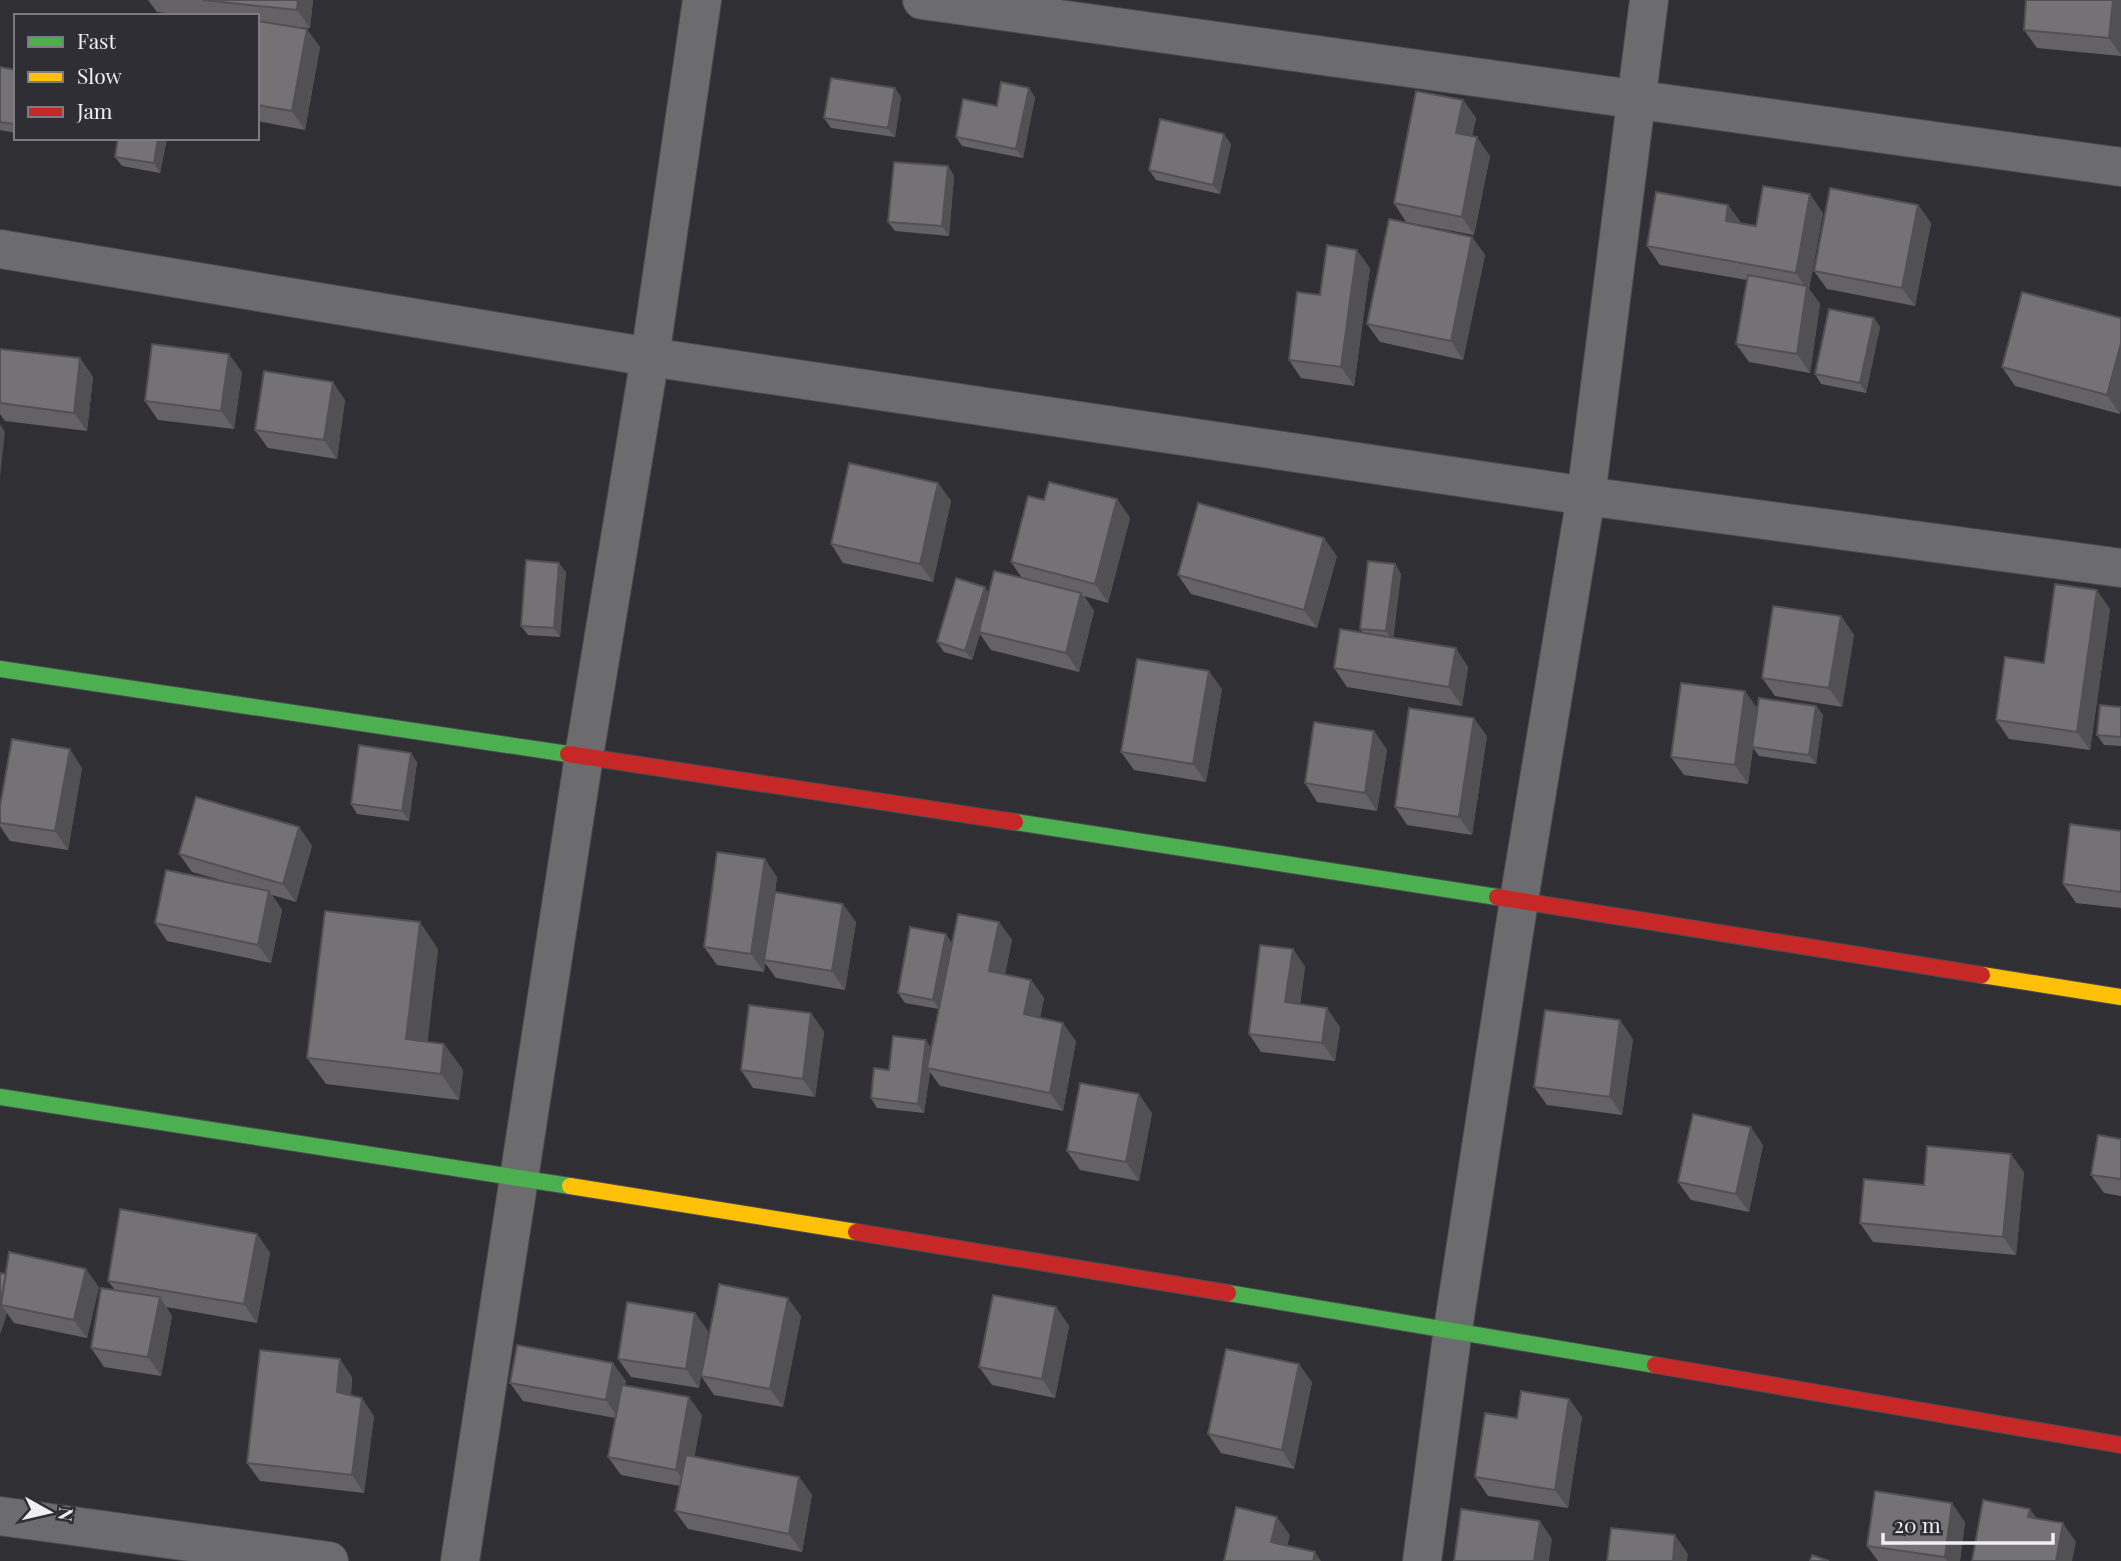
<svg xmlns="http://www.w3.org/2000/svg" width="2121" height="1561" font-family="'Playfair Display',serif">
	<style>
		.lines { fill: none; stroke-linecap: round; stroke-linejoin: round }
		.street-casing { stroke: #4c4b4f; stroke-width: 40 }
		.fast-casing { stroke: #4c4b4f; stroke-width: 18 }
		.slow-casing { stroke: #4c4b4f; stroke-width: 18 }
		.jam-casing { stroke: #4c4b4f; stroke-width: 18 }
		.street { stroke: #6c6b6e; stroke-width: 38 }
		.fast { stroke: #4caf50; stroke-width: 16 }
		.slow { stroke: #ffc107; stroke-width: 16 }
		.jam { stroke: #c62828; stroke-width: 16 }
		.wall { fill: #646265 }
		.shaded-wall { fill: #515052 }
		.building { fill: #747275; stroke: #515052; stroke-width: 2 }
	</style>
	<rect width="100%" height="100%" fill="#302f34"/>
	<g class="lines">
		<defs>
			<path id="street" d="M922,0L2121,167
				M0,249L650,357L1586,496L2121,568
				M0,1516L329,1561
				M460,1561L584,756L650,357L702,0
				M1422,1561L1453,1329L1519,900L1586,496L1649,0"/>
			<path id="fast" d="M0,669L568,754
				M1015,822L1497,897
				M0,1097L570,1186
				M1228,1293L1655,1365"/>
			<path id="slow" d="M1982,975L2121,997
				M570,1186L856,1232"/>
			<path id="jam" d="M568,754L1015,822
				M1497,897L1982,975
				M856,1232L1228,1293
				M1655,1365L2121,1445"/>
		</defs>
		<!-- street casing -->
		<use href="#street" class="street-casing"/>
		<!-- fast casing -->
		<use href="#fast" class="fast-casing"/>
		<!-- slow casing -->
		<use href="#slow" class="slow-casing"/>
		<!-- jam casing -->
		<use href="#jam" class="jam-casing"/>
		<!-- street -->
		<use href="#street" class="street"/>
		<!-- fast -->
		<use href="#fast" class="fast"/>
		<!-- slow -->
		<use href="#slow" class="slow"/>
		<!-- jam -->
		<use href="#jam" class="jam"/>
	</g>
	<!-- wall -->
	<path class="wall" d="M148,0H313L310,28L287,26L320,47L305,130L257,121V16H190L157,12Z
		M2121,0V56L2037,48L2024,30Z
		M0,67L16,70V133L0,130Z
		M901,97L895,137L831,128L824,118Z
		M1035,97L1023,158L962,146L956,137L997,106Z
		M1463,100L1476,118L1472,136L1490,156L1474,235L1406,222L1394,203Z
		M167,138L160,173L122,166L115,157Z
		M1231,144L1220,194L1156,180L1149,170Z
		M948,166L954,176L949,236L895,231L888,222Z
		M1728,205L1741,223L1756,226L1823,213L1809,289L1820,304L1810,373L1749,362L1736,344L1747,280L1660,265L1647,246Z
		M1918,205L1931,223L1915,306L1827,289L1814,271Z
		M1472,237L1485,255L1463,360L1380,342L1367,324Z
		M1370,268L1354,386L1301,378L1289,360L1320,295Z
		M1874,318L1880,327L1866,393L1821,384L1815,374Z
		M2121,318L2120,414L2015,386L2002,367Z
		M0,349L80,358L93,377L87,431L5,421L0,414Z
		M242,372L234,429L158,420L145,401Z
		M345,400L337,459L268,448L255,430Z
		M938,483L951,501L933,582L843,563L831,544Z
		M1117,499L1130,518L1108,603L1084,596L1094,611L1079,672L991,650L980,634L972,660L944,652L937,642L988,592L1022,578L1011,562L1044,500Z
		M1337,556L1317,628L1191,594L1178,575Z
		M1395,564L1401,574L1393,638L1468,667L1462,706L1347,687L1334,668L1363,633L1360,629Z
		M566,572L560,637L528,635L521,626Z
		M2110,609L2090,750L2009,739L1996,720L2044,663Z
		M1841,616L1854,635L1842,707L1775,696L1762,678Z
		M1222,689L1206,782L1134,770L1121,752Z
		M1816,706L1823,715L1816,764L1759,756L1753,748L1748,784L1684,775L1671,757L1757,709Z
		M2121,707V746L2104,745L2097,735Z
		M1374,731L1387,750L1377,811L1317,802L1305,783Z
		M1487,736L1472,835L1407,825L1395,807Z
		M417,762L409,821L357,814L351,804Z
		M82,768L68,850L10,841L0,826V806Z
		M299,827L312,846L296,902L272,895L282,910L271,963L167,941L155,923L235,884L192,872L179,854Z
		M2121,831V908L2076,903L2063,884Z
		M777,877L775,892L856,922L845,990L776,978L765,963L764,972L717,965L704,947Z
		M999,922L1012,940L1005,974L1031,980L1044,998L1040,1018L1076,1041L1063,1111L940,1086L930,1072L924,1113L877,1108L871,1098L889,1070L926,1040L931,1048L939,1009L905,1003L898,993L952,943Z
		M438,949L427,1042L444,1044L463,1070L459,1100L326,1084L307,1058Z
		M1293,949L1305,967L1300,1004L1340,1027L1335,1061L1261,1052L1249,1034Z
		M811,1013L824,1032L815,1097L753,1088L741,1070Z
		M1633,1039L1622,1115L1547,1105L1534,1087Z
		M1152,1113L1139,1181L1080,1170L1067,1151Z
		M2121,1139V1196L2104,1193L2091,1175Z
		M1763,1145L1749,1212L1691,1200L1678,1182Z
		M2024,1172L2016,1255L1873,1242L1860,1223L1924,1185Z
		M257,1234L270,1253L257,1323L166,1307L172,1316L161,1376L104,1367L91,1348L115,1290L108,1281Z
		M0,1273L99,1287L87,1338L14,1323L7,1313L0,1334Z
		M1056,1307L1069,1326L1055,1398L992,1385L979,1367Z
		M695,1313L708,1331L699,1388L631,1377L618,1359Z
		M801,1316L783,1407L714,1395L701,1376Z
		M352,1377L351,1395L374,1416L364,1493L260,1481L247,1463Z
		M626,1381L625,1385L702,1415L694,1457L799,1477L812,1495L802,1552L688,1529L675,1511L680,1486L621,1475L608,1457L615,1418L523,1401L510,1383Z
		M1312,1382L1294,1469L1221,1453L1208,1434Z
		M1569,1399L1582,1417L1568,1508L1488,1496L1475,1477L1517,1418Z
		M1965,1522L1960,1561H1878L1867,1546Z"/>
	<!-- shaded-wall -->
	<path class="shaded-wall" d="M298,0H313L310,28L297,10Z
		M2113,0H2121V55L2109,38Z
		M307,29L320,47L305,130L292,111Z
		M895,88L901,97L895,137L888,128Z
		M1029,88L1035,97L1023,158L1016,149Z
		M1463,100L1476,118L1469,152L1456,133Z
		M1224,134L1231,144L1220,194L1213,185Z
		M1477,137L1490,156L1474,235L1462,217Z
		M158,138H167L160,173L154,163Z
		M948,166L954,176L949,236L942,226Z
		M1810,194L1823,213L1809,289L1820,304L1810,373L1797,354L1807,289L1796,273Z
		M1728,205L1741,224L1726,221Z
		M1918,205L1931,223L1915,306L1902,288Z
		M1472,237L1485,255L1463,360L1451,341Z
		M1357,250L1370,268L1354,386L1341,367Z
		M1874,318L1880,327L1866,393L1860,383Z
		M2121,343V410L2120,414L2107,395Z
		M229,354L242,372L234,429L221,411Z
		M80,358L93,377L87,431L74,413Z
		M333,382L345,400L337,459L324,440Z
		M0,424L5,432L0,477Z
		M938,483L951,501L933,582L920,564Z
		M1117,499L1130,518L1108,603L1095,584Z
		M1324,538L1337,556L1317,628L1304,610Z
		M559,563L566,572L560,637L554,628Z
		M1395,564L1401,574L1393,641L1386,631Z
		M985,587L991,597L979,632L980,634L972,660L965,651Z
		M2097,590L2110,609L2090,750L2077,732Z
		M1081,593L1094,611L1079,672L1066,653Z
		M1841,616L1854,635L1842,707L1829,688Z
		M1456,648L1468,667L1462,706L1449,687Z
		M1209,671L1222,689L1206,782L1193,764Z
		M1745,691L1758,709L1748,784L1735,765Z
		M1816,706L1823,715L1816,764L1809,755Z
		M1474,718L1487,736L1472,835L1459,817Z
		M1374,731L1387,750L1377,811L1365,793Z
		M70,749L82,768L68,850L55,831Z
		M411,753L417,762L409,821L402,811Z
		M299,827L312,846L296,902L283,884Z
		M765,859L777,877L766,960H764L765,963L764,972L751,954Z
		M269,891L282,910L271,963L258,945Z
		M843,904L856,922L845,990L832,971Z
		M420,922L438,949L425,1066L406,1039Z
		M999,922L1012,940L1002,989L989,971Z
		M946,934L952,943L940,1010L933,1000Z
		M1293,949L1305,967L1298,1021L1285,1002Z
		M1031,980L1044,998L1037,1033L1024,1014Z
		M1327,1008L1340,1027L1335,1061L1322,1043Z
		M811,1013L824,1032L815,1097L803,1079Z
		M1620,1020L1633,1039L1622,1115L1610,1097Z
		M1063,1023L1076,1041L1063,1111L1050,1093Z
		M926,1040L932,1050L927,1068L930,1072L924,1113L918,1104Z
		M444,1044L463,1070L459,1100L441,1074Z
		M1139,1094L1152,1113L1139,1181L1126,1162Z
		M1751,1127L1763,1145L1749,1212L1736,1194Z
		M2011,1154L2024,1172L2016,1255L2003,1237Z
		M257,1234L270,1253L257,1323L244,1304Z
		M86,1269L99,1287L87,1338L74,1320Z
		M16,1284L1,1305L7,1313L0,1334V1304Z
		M160,1297L172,1316L161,1376L148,1357Z
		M788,1298L801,1316L783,1407L770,1389Z
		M1056,1307L1069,1326L1055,1398L1042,1379Z
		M695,1313L708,1331L699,1388L686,1369Z
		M340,1359L352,1377L350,1411L337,1392Z
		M613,1363L626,1381L618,1418L606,1400Z
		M1299,1364L1312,1382L1294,1469L1282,1450Z
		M689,1397L702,1415L689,1488L676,1470Z
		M362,1398L374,1416L364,1493L352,1475Z
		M1569,1399L1582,1417L1568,1508L1555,1490Z
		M799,1477L812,1495L802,1552L789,1534Z
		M1952,1503L1965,1522L1960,1561H1947L1945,1557Z
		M2030,1509L2043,1527L2028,1517Z
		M1277,1517L1290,1535L1284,1561L1271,1542Z
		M1540,1521L1552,1539L1549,1561H1534Z
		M2063,1523L2076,1542L2072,1561H2056Z
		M1675,1535L1688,1554L1687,1561H1673Z
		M1315,1552L1321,1561H1313Z"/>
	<!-- building -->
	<path class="building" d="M203,0H298L297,10Z
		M2026,0H2113L2109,38L2024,30Z
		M258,21L307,29L292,111L257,105Z
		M0,67L16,70V113L14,124L0,122Z
		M831,78L895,88L888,128L824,118Z
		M1001,82L1029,88L1016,149L956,137L963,99L997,106Z
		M1416,91L1463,100L1456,133L1477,137L1462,217L1394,203Z
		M1160,119L1224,134L1213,185L1149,170Z
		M118,138H158L154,163L115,157Z
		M894,162L948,166L942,226L888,222Z
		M1763,186L1810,194L1796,273L1647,246L1656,192L1728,205L1726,221L1756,226Z
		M1830,188L1918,205L1902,288L1814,271Z
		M1389,219L1472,237L1451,341L1367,324Z
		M1327,245L1357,250L1341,367L1289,360L1297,292L1320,295Z
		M1748,275L1807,286L1797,354L1736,344Z
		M2022,292L2121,318V343L2107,395L2002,367Z
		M1829,309L1874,318L1860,383L1815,374Z
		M152,344L229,354L221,411L145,401Z
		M0,349L80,358L74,413L0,403Z
		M264,371L333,382L324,440L255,430Z
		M849,463L938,483L920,564L831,544Z
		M1049,482L1117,499L1095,584L1011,562L1028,496L1044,500Z
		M1198,503L1324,538L1304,610L1178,575Z
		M526,560L559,563L554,628L521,626Z
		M1368,561L1395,564L1386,631L1360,629Z
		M994,571L1081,593L1066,653L979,632Z
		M956,578L985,587L965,651L937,642Z
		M2055,584L2097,590L2077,732L1996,720L2005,657L2044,663Z
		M1773,606L1841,616L1829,688L1762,678Z
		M1340,629L1456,648L1449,687L1334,668Z
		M1137,659L1209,671L1193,764L1121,752Z
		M1681,683L1745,691L1735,765L1671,757Z
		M1759,698L1816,706L1809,755L1752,747Z
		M2100,705L2121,707V737L2097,735Z
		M1409,708L1474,718L1459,817L1395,807Z
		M1314,722L1374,731L1365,793L1305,783Z
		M12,739L70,749L55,831L0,823V806Z
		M359,745L411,753L402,811L351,804Z
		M196,797L299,827L283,884L179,854Z
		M2070,824L2121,831V892L2063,884Z
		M717,852L765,859L751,954L704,947Z
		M166,870L269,891L258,945L155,923Z
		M775,892L843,904L832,971L764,960Z
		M325,911L420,922L406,1039L444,1044L441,1074L307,1058Z
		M958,914L999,922L989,971L1031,980L1024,1014L1063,1023L1050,1093L927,1068Z
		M910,927L946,934L933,1000L898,993Z
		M1260,945L1293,949L1285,1002L1327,1008L1322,1043L1249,1034Z
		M749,1005L811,1013L803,1079L741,1070Z
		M1545,1010L1620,1020L1610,1097L1534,1087Z
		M893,1036L926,1040L918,1104L871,1098L874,1068L889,1070Z
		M1080,1083L1139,1094L1126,1162L1067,1151Z
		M1693,1114L1751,1127L1736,1194L1678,1182Z
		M2098,1135L2121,1139V1179L2091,1175Z
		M1927,1146L2011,1154L2003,1237L1860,1223L1864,1179L1924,1185Z
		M120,1209L257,1234L244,1304L108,1281Z
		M9,1252L86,1269L74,1320L1,1305Z
		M0,1273L6,1274L0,1304Z
		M719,1284L788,1298L770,1389L701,1376Z
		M101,1288L160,1297L148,1357L91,1348Z
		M993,1295L1056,1307L1042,1379L979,1367Z
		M627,1302L695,1313L686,1369L618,1359Z
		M517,1345L613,1363L606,1400L510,1383Z
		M1226,1349L1299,1364L1282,1450L1208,1434Z
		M260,1350L340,1359L337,1392L362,1398L352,1475L247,1463Z
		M622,1385L689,1397L676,1470L608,1457Z
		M1521,1391L1569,1399L1555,1490L1475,1477L1485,1413L1517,1418Z
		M686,1455L799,1477L789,1534L675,1511Z
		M1875,1491L1952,1503L1945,1557L1867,1546Z
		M1983,1500L2030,1509L2028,1517L2063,1523L2056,1561H1972Z
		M1236,1507L1277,1517L1271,1542L1315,1552L1313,1561H1224Z
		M1461,1509L1540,1521L1534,1561H1454Z
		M1611,1528L1675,1535L1673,1561H1607Z
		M1812,1555L1829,1561H1810Z"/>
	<!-- legend -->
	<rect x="14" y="14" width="245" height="126" fill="#2f2e35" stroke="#7b7b81" stroke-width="2"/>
	<rect x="28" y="37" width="35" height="10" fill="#4caf50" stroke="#7b7b81" stroke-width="2"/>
	<text x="77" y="49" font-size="21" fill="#eeeef3">Fast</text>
	<rect x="28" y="72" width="35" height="10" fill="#ffc107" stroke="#7b7b81" stroke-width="2"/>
	<text x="77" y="84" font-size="21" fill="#eeeef3">Slow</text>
	<rect x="28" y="107" width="35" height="10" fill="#c62828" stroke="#7b7b81" stroke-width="2"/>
	<text x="77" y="119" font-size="21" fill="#eeeef3">Jam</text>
	<!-- north arrow -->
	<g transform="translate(49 1512) rotate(98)" stroke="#2f2e35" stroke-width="5" paint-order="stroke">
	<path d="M0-5L12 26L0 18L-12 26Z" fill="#eeeef3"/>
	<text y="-10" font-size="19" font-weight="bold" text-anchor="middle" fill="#eeeef3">N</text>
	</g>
	<!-- scale -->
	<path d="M1883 1533v10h170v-10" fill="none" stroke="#eeeef3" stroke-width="3.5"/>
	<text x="1894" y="1533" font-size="21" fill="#eeeef3" stroke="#2f2e35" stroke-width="5" paint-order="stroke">20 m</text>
</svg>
